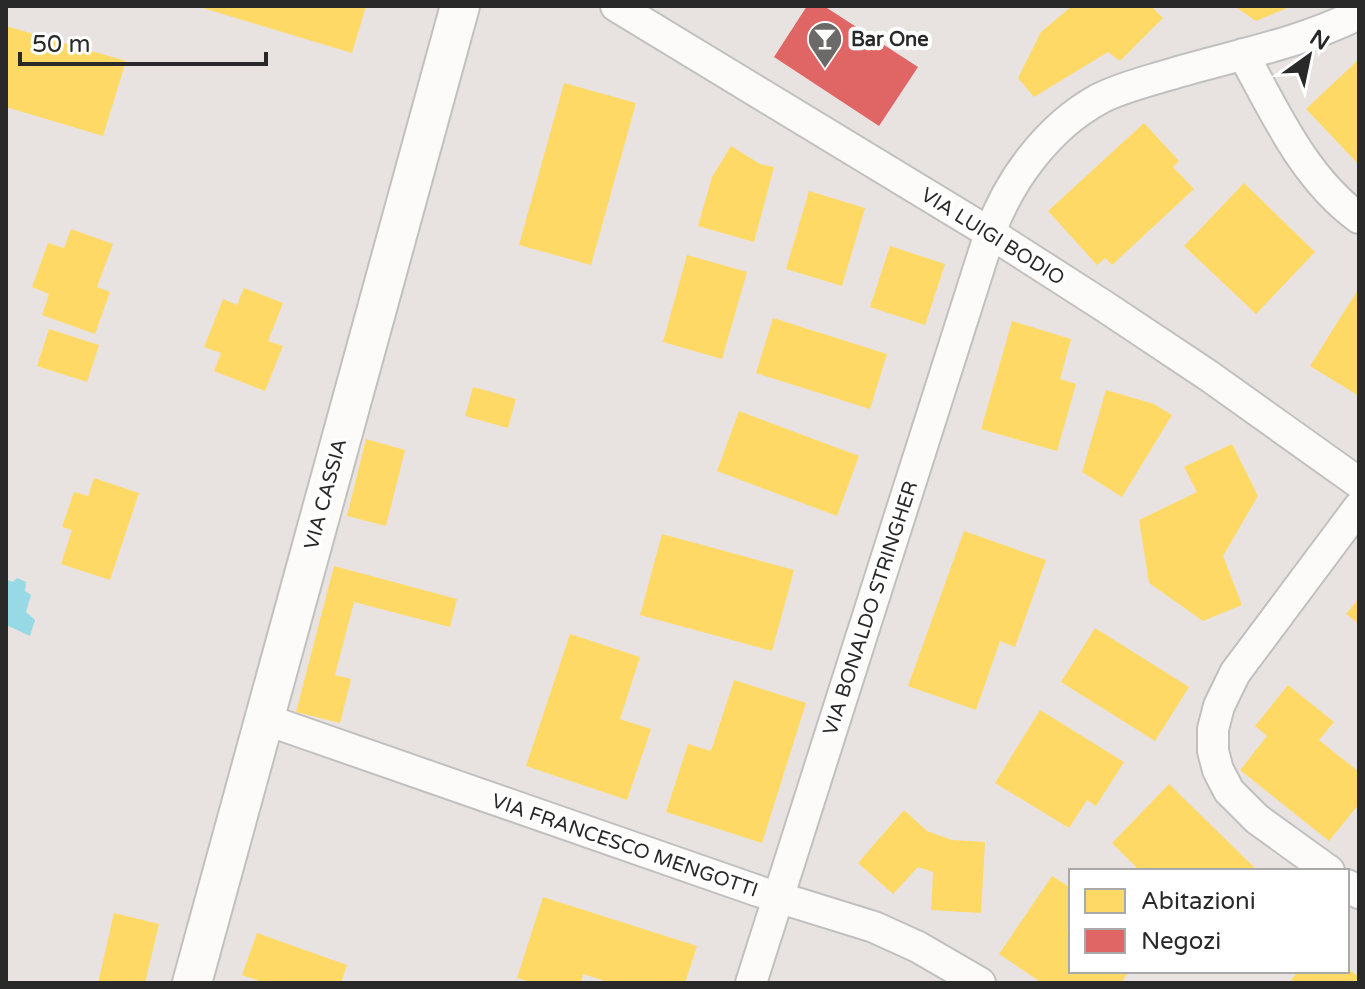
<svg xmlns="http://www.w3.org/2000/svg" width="1365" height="989" font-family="'Varela Round',sans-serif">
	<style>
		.water { fill: #97dae6 }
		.homes { fill: #ffd966 }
		.shops { fill: #e06666 }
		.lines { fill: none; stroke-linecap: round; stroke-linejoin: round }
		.minor-casing { stroke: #c1c0c1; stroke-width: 34 }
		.tertiary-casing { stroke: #c1c0c1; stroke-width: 42 }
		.minor { stroke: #fcfbfa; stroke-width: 30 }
		.tertiary { stroke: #fcfbfa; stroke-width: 38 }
		.labels { text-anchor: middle; stroke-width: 8; stroke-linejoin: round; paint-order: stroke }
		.poi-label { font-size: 20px; font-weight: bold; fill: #292929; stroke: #fff; text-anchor: start }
		.street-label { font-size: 20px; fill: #292929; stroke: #fff }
	</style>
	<rect width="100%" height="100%" fill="#e8e3e0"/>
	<!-- water -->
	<path class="water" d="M17,578L26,582L25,591L31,595L26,612L35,620L30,636L6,625V586L8,580L13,582Z"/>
	<!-- homes -->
	<path class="homes" d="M196,6H366L352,53Z
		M1072,6H1151L1163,18L1120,61L1108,52L1034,97L1018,78L1041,32Z
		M1234,6H1292L1256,21Z
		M6,26L126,61L103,136L6,107Z
		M1359,59V165L1306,109Z
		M564,83L636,103L591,265L519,245Z
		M1144,123L1179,161L1173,167L1194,189L1112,265L1105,258L1097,265L1048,211Z
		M731,146L760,164L774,167L754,242L698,226L712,177Z
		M1244,183L1315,252L1256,314L1184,246Z
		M809,191L865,208L842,286L786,269Z
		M71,229L113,244L97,287L110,292L95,334L42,315L49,294L32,287L48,243L64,248Z
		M890,246L945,264L925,325L870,307Z
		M687,255L747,272L722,359L663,342Z
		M244,288L283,303L268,341L283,346L265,391L214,371L221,353L204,347L223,299L237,305Z
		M1359,288V396L1310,366Z
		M773,318L887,354L870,409L756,373Z
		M1012,321L1071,339L1060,379L1076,384L1057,451L981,429Z
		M49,329L99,345L87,382L37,366Z
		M473,387L516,399L508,428L465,416Z
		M1106,390L1154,404L1172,415L1122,497L1082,472Z
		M739,411L859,456L837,516L717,471Z
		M366,439L405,450L386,526L347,516Z
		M1232,444L1258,496L1223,556L1242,605L1203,621L1149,583L1139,520L1197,492L1184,467Z
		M94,478L139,493L110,580L61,564L72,530L62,527L74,492L88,496Z
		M964,531L1046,560L1015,647L1000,641L976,710L908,686Z
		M662,534L794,570L772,651L640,615Z
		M334,566L457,599L450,627L354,602L335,675L351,679L340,723L296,712Z
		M1359,598V624L1346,614Z
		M1095,628L1189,687L1155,741L1061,682Z
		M570,634L640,657L620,719L651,729L627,800L526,766Z
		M734,680L806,703L762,843L666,812L688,744L711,751Z
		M1288,685L1334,722L1319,740L1359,772V804L1329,841L1240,770L1267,736L1255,726Z
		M1040,710L1124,762L1096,806L1087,800L1069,828L995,783Z
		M1169,784L1258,871H1140L1112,843Z
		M904,810L927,831L952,840L985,842L981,913L931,910L933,872L918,867L893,894L858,863Z
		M1052,876L1071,888V924L1067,930L1071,932V971H1129L1121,983H1042L999,954Z
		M543,897L697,946L685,983H611L583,974L581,983H534L517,978Z
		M114,913L159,924L145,983H98Z
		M257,933L347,965L341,983H265L242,975Z
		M1347,968L1359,977V983H1289L1298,971H1347Z"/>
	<!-- shops -->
	<path class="shops" d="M807,6H824L918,67L879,126L774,57Z"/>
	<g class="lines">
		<defs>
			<path id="minor" d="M616,6L990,233L1104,306L1209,376L1359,483
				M1243,54C1275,112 1304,178 1359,218
				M264,719L758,891L874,927L918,947L980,983
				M1329,871L1257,819L1229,791L1218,770L1213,751V729L1219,706L1235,673L1359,507
				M1347,885L1359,893
				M751,983L990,233C1009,180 1048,127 1099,99C1120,88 1145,82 1168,75C1231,56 1299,44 1359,14"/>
			<path id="tertiary" d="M192,983L460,6"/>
		</defs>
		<!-- minor casing -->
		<use href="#minor" class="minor-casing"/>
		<!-- tertiary casing -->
		<use href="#tertiary" class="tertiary-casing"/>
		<!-- minor -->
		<use href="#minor" class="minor"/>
		<!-- tertiary -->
		<use href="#tertiary" class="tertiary"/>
	</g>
	<!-- icons -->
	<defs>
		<symbol id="bar-pin" viewBox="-11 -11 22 30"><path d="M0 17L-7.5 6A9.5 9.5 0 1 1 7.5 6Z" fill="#6c6a69" stroke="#fff"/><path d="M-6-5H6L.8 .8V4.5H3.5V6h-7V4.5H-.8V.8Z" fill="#fff"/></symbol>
	</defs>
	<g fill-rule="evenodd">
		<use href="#bar-pin" x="805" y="19" width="40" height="54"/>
	</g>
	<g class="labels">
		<!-- poi labels -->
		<g class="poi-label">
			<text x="851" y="46">Bar One</text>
		</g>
		<!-- street labels -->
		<g class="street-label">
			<text transform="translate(993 236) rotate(32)" y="7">VIA LUIGI BODIO</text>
			<text transform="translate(325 494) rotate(-75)" y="7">VIA CASSIA</text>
			<text transform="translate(870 608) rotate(-72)" y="7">VIA BONALDO STRINGHER</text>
			<text transform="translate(625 845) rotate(19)" y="7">VIA FRANCESCO MENGOTTI</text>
		</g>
	</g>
	<!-- border -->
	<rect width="1365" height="989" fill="none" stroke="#292929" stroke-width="16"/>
	<!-- legend -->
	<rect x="1069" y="869" width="280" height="104" fill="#ffffff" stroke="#a9a9a9" stroke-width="2"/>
	<rect x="1085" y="889" width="40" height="24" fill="#ffd966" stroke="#a9a9a9" stroke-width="2"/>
	<text x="1141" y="909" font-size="24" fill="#292929">Abitazioni</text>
	<rect x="1085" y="929" width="40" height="24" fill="#e06666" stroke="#a9a9a9" stroke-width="2"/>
	<text x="1141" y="949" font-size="24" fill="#292929">Negozi</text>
	<!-- north arrow -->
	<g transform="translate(1309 56) rotate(33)" stroke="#ffffff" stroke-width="6" paint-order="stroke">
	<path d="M0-6L14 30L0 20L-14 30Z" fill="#292929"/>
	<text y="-12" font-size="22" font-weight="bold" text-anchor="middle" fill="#292929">N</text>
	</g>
	<!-- scale -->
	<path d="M20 52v12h246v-12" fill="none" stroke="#292929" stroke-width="4"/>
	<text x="32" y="52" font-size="24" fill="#292929" stroke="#ffffff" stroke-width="6" paint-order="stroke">50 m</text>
</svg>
